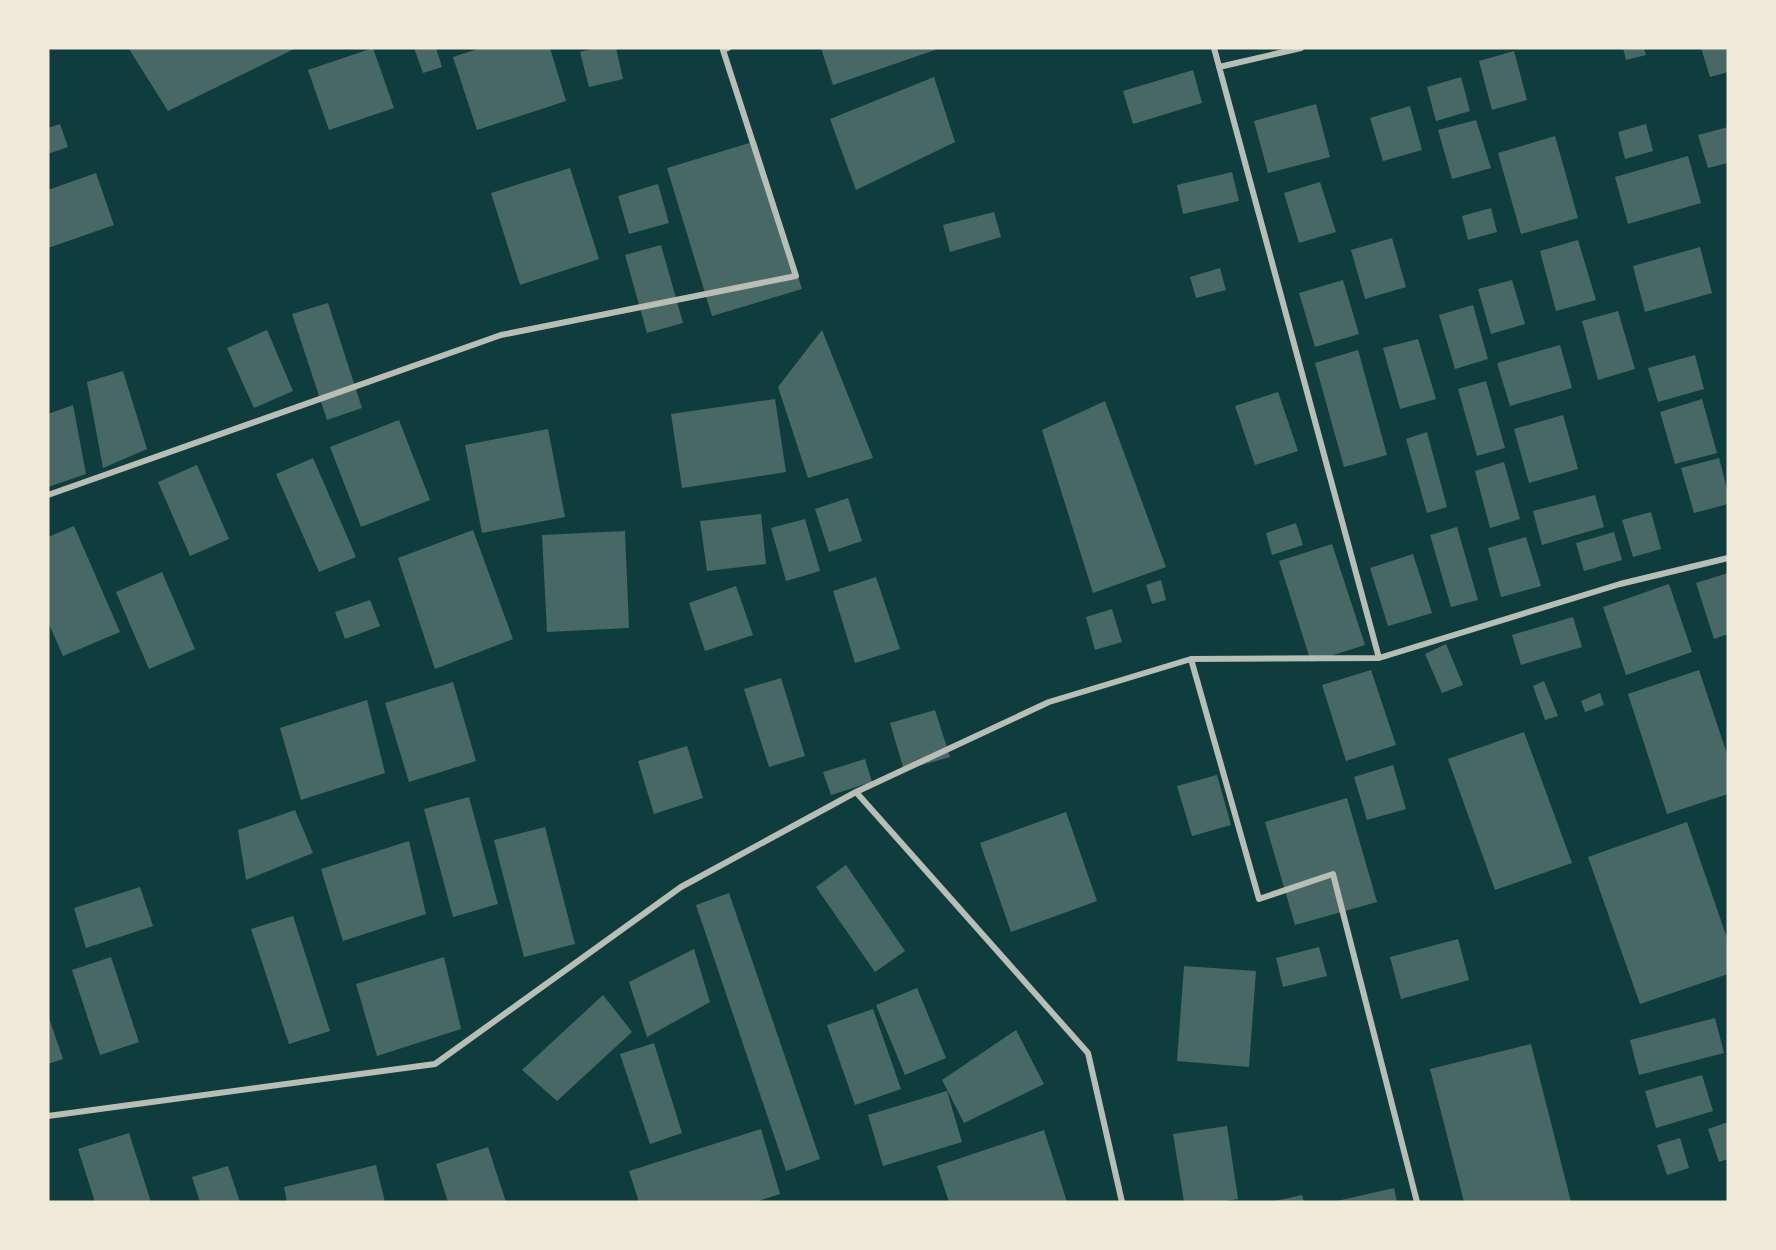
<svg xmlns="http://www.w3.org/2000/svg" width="1776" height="1250" font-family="Arial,sans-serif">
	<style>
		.building { fill: #486865 }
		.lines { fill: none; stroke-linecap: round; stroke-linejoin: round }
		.minor { stroke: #b8beb3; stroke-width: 6 }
	</style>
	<rect width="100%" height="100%" fill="#0f3d3e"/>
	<!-- building -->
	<path class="building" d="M131,48H296L168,111L129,49Z
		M373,48L394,108L329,130L308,70Z
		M414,48H436L442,67L423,73Z
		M481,48H550L566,101L477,130L453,57Z
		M596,48H616L623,79L589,87L580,52Z
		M821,48H941L833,85Z
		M1623,48H1644L1646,55L1626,60Z
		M1701,48H1728V72L1710,77Z
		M1514,51L1527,100L1492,110L1479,61Z
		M1193,70L1202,103L1133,124L1123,91Z
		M934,77L955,142L856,190L830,119Z
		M1461,77L1470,111L1436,121L1427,87Z
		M1316,104L1330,157L1268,173L1254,121Z
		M1410,106L1422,150L1383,161L1370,118Z
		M1476,120L1491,168L1452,179L1438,130Z
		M60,124L68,147L48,154V128Z
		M1646,124L1653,151L1625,159L1618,132Z
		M1728,127V163L1708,168L1698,135Z
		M1555,136L1578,218L1521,234L1498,153Z
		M756,141L802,289L712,316L667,168Z
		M1688,156L1701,203L1628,224L1615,177Z
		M570,168L599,259L520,285L491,193Z
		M1232,172L1239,201L1183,214L1177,185Z
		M96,173L114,225L48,248V190Z
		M1320,182L1336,232L1299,243L1284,193Z
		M658,184L669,223L629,234L618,196Z
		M1491,208L1497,232L1468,240L1462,216Z
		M994,212L1001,237L950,252L943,225Z
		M1392,238L1406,287L1365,299L1351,250Z
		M1578,240L1596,300L1556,311L1540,251Z
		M661,245L683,323L647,333L625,255Z
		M1700,247L1712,293L1645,312L1633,266Z
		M1220,268L1226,290L1196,298L1190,277Z
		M1343,280L1359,334L1315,347L1299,293Z
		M1512,280L1525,324L1491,334L1478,289Z
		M328,303L362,408L327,420L292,314Z
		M1473,305L1488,359L1455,369L1439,315Z
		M1618,311L1635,369L1598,380L1582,321Z
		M267,330L293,391L254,408L227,348Z
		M822,330L873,458L808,478L778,387Z
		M1418,339L1436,399L1400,409L1383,348Z
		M1560,345L1572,388L1510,406L1497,363Z
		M1358,350L1387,455L1344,467L1315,363Z
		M1695,355L1704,389L1658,402L1648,368Z
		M123,371L147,449L103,468L87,382Z
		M1486,381L1505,448L1477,456L1458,389Z
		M1278,392L1298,451L1255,465L1235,406Z
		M775,399L786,472L682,488L671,414Z
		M1702,399L1717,453L1675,464L1660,412Z
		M1105,401L1166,567L1093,593L1042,430Z
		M73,405L86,474L48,487V414Z
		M1563,415L1578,469L1529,483L1514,429Z
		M399,420L430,500L361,527L330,447Z
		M548,429L565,517L482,533L465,445Z
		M1427,432L1447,507L1427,513L1406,439Z
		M313,458L356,557L319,572L276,474Z
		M1719,458L1728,493V504L1694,513L1681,468Z
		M1504,462L1520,519L1490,528L1475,471Z
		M197,465L229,539L190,556L158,482Z
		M1595,495L1604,527L1542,545L1533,511Z
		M848,498L862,541L829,552L815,509Z
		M1651,512L1661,549L1633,557L1622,520Z
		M761,514L766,564L707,571L700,521Z
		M805,519L820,571L786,581L771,528Z
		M1296,523L1303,545L1272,555L1266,533Z
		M74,526L120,632L63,656L48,622V537Z
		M1457,527L1478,600L1451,607L1430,535Z
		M473,530L513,639L435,669L398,558Z
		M625,531L629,628L547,632L542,535Z
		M1614,532L1622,560L1584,571L1576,543Z
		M1526,537L1541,586L1501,597L1488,548Z
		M1332,544L1365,645L1311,662L1279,561Z
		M1413,554L1432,613L1388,626L1370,568Z
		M162,572L195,649L149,669L116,592Z
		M1728,573V634L1714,639L1696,583Z
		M876,577L900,649L855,663L833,591Z
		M1161,580L1166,600L1152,604L1146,585Z
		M1669,584L1692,652L1626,675L1603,607Z
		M736,586L753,635L705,651L689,603Z
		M370,600L380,626L345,639L335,612Z
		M1112,609L1122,642L1095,650L1086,617Z
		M1573,617L1582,647L1521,665L1512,635Z
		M1446,644L1463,685L1442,693L1425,654Z
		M1371,670L1396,745L1346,761L1322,685Z
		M1699,670L1728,757V794L1667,814L1628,694Z
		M781,678L805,756L769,767L744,689Z
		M1544,681L1558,716L1545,720L1533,686Z
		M453,682L476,761L409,782L385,703Z
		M1600,693L1604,705L1585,712L1581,701Z
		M367,700L385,773L301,800L280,728Z
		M935,710L950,757L904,770L890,723Z
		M1524,732L1572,863L1495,890L1448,759Z
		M687,746L703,798L654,814L638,761Z
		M865,759L872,782L831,795L823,772Z
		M1393,765L1406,809L1367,820L1354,777Z
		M1217,775L1231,825L1192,836L1177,786Z
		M469,797L498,904L453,917L424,809Z
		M1347,798L1377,902L1295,925L1265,822Z
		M295,810L313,853L246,880L238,830Z
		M1066,812L1097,901L1011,932L980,843Z
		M1687,822L1728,941V974L1640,1004L1588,857Z
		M545,827L575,944L524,957L494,840Z
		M409,841L426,914L343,941L321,869Z
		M846,865L905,951L875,972L816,887Z
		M140,887L153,926L86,948L74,908Z
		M729,893L820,1159L786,1171L696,905Z
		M293,916L330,1031L289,1044L251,929Z
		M1458,939L1469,980L1401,999L1390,957Z
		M1319,947L1327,976L1283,987L1276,958Z
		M694,949L710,1002L647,1037L629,982Z
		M111,957L139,1042L100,1055L72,970Z
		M444,957L461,1029L377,1056L356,984Z
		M1184,966L1256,971L1249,1067L1177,1061Z
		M917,988L946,1058L905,1075L876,1005Z
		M603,995L632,1032L557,1101L522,1070Z
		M873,1009L901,1089L855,1105L827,1025Z
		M48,1015L63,1059L48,1064Z
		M1715,1018L1724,1053L1639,1075L1630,1040Z
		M1016,1030L1044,1084L964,1123L942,1080Z
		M654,1043L682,1133L650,1144L620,1054Z
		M1531,1044L1571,1202H1464L1430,1069Z
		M1702,1075L1713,1111L1656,1128L1645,1091Z
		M947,1091L962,1142L883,1166L868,1115Z
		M1728,1122V1159L1719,1162L1708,1129Z
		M1227,1126L1238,1199L1218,1202H1184L1173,1134Z
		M761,1129L780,1194L755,1202H639L629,1171Z
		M1044,1130L1067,1202H949L937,1166Z
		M129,1133L151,1202H95L78,1149Z
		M1680,1138L1689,1168L1667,1175L1657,1145Z
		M488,1147L506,1202H448L436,1164Z
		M376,1165L385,1202H287L284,1187Z
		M228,1166L240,1202H200L192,1177Z
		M1394,1188L1397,1202H1338L1337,1201Z
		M1302,1195L1304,1202H1275V1201Z"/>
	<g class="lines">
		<!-- minor -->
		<path class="minor" d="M1214,48L1379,658
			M1219,67L1301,48
			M48,495L501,335L796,276L723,50L728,48
			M1191,659L1259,899L1333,874L1417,1202
			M856,792L1088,1053L1122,1202
			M48,1116L435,1064L681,887L856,792L1049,702L1191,659L1379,658L1620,584L1728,558"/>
	</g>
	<!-- border -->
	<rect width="1776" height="1250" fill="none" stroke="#f1e9da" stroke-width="99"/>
</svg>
